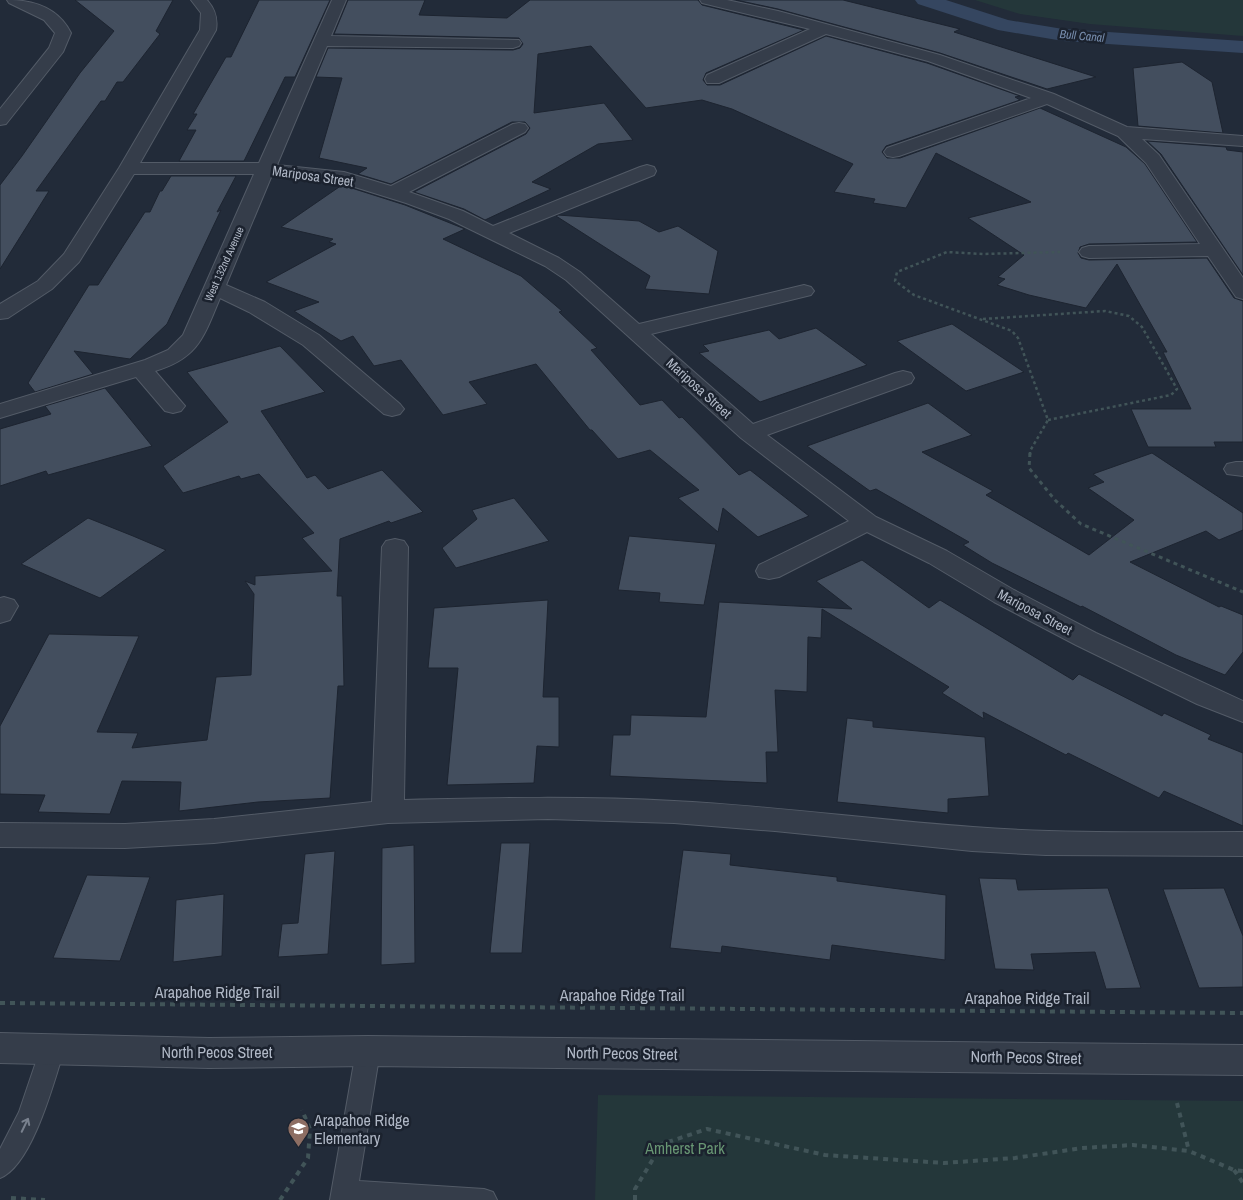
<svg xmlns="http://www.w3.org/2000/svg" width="1243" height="1200" font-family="'Archivo Narrow',sans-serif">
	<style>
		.green { fill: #24373a }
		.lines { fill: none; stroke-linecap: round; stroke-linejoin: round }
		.canal { fill: #354660; fill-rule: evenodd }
		.building { fill: #434e5e; stroke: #1d2430 }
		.lane-casing { stroke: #535b67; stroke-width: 2 }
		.street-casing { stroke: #535b67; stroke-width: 2 }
		.path-far2 { stroke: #415458; stroke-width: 2.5; stroke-dasharray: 3 3; stroke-linecap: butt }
		.path-far1 { stroke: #415458; stroke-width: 3; stroke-dasharray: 4 4; stroke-linecap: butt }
		.path { stroke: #415458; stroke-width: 4; stroke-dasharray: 5 5; stroke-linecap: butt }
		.lane { fill: #353d4a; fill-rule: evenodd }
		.street { fill: #353d4a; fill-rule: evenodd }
		.oneway { stroke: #79818e }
		.labels { text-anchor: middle; stroke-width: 5; stroke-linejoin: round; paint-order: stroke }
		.far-street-label { font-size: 11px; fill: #b0b8c6; stroke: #1b222e }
		.far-water-label { font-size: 12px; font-style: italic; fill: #788eae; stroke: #1b222e }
		.street-label { font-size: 14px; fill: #b0b8c6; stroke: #1b222e }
		.near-street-label { font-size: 16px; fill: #b0b8c6; stroke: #1b222e }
		.near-poi-label { font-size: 16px; fill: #b0b8c6; stroke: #1b222e; text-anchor: start }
		.near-park-label { font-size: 16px; fill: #689673; stroke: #1b222e }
	</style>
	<rect width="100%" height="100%" fill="#222b39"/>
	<!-- green -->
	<path class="green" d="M975,0H1243V36L1090,24L1020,14Z
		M598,1095L1243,1101V1200H595Z"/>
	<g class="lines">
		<!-- canal -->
		<path class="canal" d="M915,0H946L1008,20L1063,29L1243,41V53L1063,41L998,30L918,4Z"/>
	</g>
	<!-- building -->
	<path class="building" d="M75,0H173L156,31L160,34L123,82H117L105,101H101L36,191H49L0,269V185L22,156L80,73L114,31Z
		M259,0H330L295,77H285L244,161H179L196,130H187L197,114H193L226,57H231Z
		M348,0H425L419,15L507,18L530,0H698L702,5L804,30L706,73L703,80L707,85H720L826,36L927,63L1020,96L1015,97L1020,100L886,146L882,152L887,158H900L1040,108L1126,147L1145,164L1197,242L1089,244L1080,247L1078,253L1081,258L1089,260L1207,258L1234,298L1243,301V442H1214L1216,447H1148L1131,409H1191L1163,352H1167L1117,264L1086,308L1029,295L997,285L1005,279L998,277L1024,255L968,218L1031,202L936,153L906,208L873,203L875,199L834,192L853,164L732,109L702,100L646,108L591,46L538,54L534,113L604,103L633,140L598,144L532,182L551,189L485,220L464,209L414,192L526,134L530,128L525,122H512L391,184L358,174L367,168L319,158L342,78L316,77L328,48L513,50L520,48L523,44L519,38L334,34Z
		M736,0H843L960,29L954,32L1096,77L1047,89L940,53L778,9Z
		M1182,62L1212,82L1223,133L1138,126L1133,68Z
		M1147,141L1226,147L1227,150L1243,152V275L1161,154Z
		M171,176H236L217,212L221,210L167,324L130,359L74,351L93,374L35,392L28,383L89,285H98L145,212H150L160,191H162Z
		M342,185L405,205L465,229L443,239L521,276L562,311L559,312L597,348L591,350L640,405L662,400L679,418L682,417L739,475L750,470L809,516L758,537L723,508L718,532L678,498L699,490L650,450L618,459L592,430H590L536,364L469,382L487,404L443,415L401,360L374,366L353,336L341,341L294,311L319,302L266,282L336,244L329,242L333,239L281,227Z
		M558,215L639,221L659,232L678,226L718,251L709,294L645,289L650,276L556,216Z
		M952,324L1024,372L966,391L897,341Z
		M816,328L867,365L760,402L699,353L709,351L703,345L769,330L779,339Z
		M280,346L325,392L261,411L307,478L315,475L328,489L382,470L423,512L391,523L389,521L340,539L337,596H342L344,686H338L330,798L258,802L179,811L181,782L122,781L110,814L38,812L45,795L0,794V726L49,634L139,636L97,732L138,733L132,748L207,740L216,677L251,675L254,594L245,581L255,585V576L332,571L302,538L314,533L259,474L241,479L239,476L183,493L163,466L228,422L187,372Z
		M105,388L152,446L48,475L46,471L0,486V429L51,414L45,406Z
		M928,403L972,435L922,452L993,491L986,495L1089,555L1134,520L1088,488L1104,482L1093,474L1152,453L1243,513V530L1219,540L1206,531L1130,562L1219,607L1221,606L1243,615V652L1225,675L1176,655L1082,606L1081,607L992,563L963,545L969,542L876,489L870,491L807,446Z
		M514,498L549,541L456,568L442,548L477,519L472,510Z
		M88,518L133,536L166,550L100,598L21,564Z
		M629,536L716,544L704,605L659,602L660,593L618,590Z
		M862,560L929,608L940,600L1073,680L1079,674L1162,716L1164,713L1211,735L1208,739L1243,753V826L1164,791L1159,798L1068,753L1066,755L983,712L984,719L942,693L949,687L822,609L821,638L808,637L807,692L775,690L778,752H766L767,783L610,776L613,735H630L631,715L706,717L719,602L852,609L816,581Z
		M548,600L543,697H559V747L537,746L534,783L447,785L458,668H428L434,608Z
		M847,718L873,721V727L985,737L989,796L948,799V813L837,802Z
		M501,843H530L522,953H490Z
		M414,845L415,963L381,965L382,848Z
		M683,850L731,854L730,865L837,877V881L946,895L945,960L832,945L830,960L722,946L721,953L670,948Z
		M335,851L328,954L278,957L282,924L298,923L305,854Z
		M87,875L150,877L120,961L53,958Z
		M979,878L1016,879L1018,890L1108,888L1141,988L1106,989L1095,952L1031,954L1034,970L995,969Z
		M1224,888L1243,936V987L1199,988L1163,889Z
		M224,894L222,956L173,962L176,900Z"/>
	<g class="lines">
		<defs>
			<path id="lane" d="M52,1040L60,1043L64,1050C54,1082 32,1166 0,1178V1149L19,1112L40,1050L44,1043Z
				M368,1041L376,1044L380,1051L359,1181L484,1189L493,1192L497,1200H330L356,1051L360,1044Z"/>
			<path id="street" d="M7,0C33,0 58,7 71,33L63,52L6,124L0,125V109L49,48L55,33L44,20L9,3Z
				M191,0H207C215,9 218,18 216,30L140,163H259L332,0H346L331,36L519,40L521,43L519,46L513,48L327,46L277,165L344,172L391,186L513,124L519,123L525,124L528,128L525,132L409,192L463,211L493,226L640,167L647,165L654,167L656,171L654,175L509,233L559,258L580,272L639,324L804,285L811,287L814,291L811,295L651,334L753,424L895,373L903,371L911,373L914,378L911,383L767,435L876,517L947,551L1014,590L1096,633L1243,701V722L1197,704L1076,645L994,602L929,563L867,532L779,577L769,579L759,577L756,571L759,565L849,521L741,438L566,280L545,266L449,219L406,203L342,183L272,175L226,285L265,302L319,335L400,404L404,409L400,414L392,416L384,414L303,345L249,312L220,298C204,336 199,358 155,371L185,406L181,411L173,413L165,411L136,377L0,418V404L145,360L168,350L183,335L254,174H134L79,262L52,289L8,318L0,319V304L38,281L64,254L119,168L200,30L201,13Z
				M700,0H727L778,11L940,55L1054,94L1127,127L1243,136V146L1142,139L1159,155L1243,278V299L1236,297L1208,256L1089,258L1082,256L1079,252L1082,248L1089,246L1200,244L1146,163L1118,136L1047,104L899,156L893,157L887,156L884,152L887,148L1031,98L928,61L826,34L719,83H707L705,79L707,75L810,29L702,3Z
				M1236,462H1243V476L1227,474L1224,469L1227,464Z
				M395,539L404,541L408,547L404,800C494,798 584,796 674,801C774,806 873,820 973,827C1063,834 1153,832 1243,832V856L1046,855L972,851L775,831L674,823L548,819L388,823L214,843L125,848L0,847V823L125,824L214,819L372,802L382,547L386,541Z
				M4,597L14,600L18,606L10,620L0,623V598Z
				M0,1033L209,1038L368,1036L1243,1045V1075L368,1066L209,1068L0,1063Z"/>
		</defs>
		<!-- lane casing -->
		<use href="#lane" class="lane-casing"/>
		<!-- street casing -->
		<use href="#street" class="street-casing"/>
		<!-- path-far2 -->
		<path class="path-far2" d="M983,319L1105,311L1129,316L1142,327L1177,389L1171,395L1048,420
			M1030,455V451L1048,420L1018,338L1012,331L914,295L895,281L897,272L947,252L983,254L1060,252"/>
		<!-- path-far1 -->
		<path class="path-far1" d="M1030,453L1029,468L1055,500L1081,524L1243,592"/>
		<!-- path -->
		<path class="path" d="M0,1003L1243,1013
			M1177,1103L1189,1151
			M1234,1170L1243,1183
			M11,1198L45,1200
			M280,1200L308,1158L310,1129L302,1110
			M635,1200V1189L662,1144L707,1129L825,1155L944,1163L1015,1158L1082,1148L1133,1145L1189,1151L1234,1170L1243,1171"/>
		<!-- lane -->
		<use href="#lane" class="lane"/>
		<!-- street -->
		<use href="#street" class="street"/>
	</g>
	<!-- one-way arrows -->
	<defs><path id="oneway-shaft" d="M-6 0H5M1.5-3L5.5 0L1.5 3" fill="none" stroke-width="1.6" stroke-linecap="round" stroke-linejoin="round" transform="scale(1.25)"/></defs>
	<use class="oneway" href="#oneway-shaft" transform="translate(25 1125) rotate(-64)"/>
	<!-- icons -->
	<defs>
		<symbol id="school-pin" viewBox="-11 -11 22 30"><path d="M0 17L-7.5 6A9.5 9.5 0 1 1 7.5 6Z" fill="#8d6e63" stroke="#1b222e"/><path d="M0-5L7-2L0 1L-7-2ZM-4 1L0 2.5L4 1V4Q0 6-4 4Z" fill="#fff"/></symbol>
	</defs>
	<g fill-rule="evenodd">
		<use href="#school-pin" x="286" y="1116" width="25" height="34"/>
	</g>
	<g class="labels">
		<!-- far-street labels -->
		<g class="far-street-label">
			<text transform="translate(224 264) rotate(-66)" y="4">West 132nd Avenue</text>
		</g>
		<!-- far-water labels -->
		<g class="far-water-label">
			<text transform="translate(1082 36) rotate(5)" y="4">Bull Canal</text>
		</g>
		<!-- street labels -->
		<g class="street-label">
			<text transform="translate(313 176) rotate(8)" y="5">Mariposa Street</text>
			<text transform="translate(699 388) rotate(42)" y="5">Mariposa Street</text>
			<text transform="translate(1035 612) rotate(28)" y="5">Mariposa Street</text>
		</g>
		<!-- near-street labels -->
		<g class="near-street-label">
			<text x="217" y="998">Arapahoe Ridge Trail</text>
			<text x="622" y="1001">Arapahoe Ridge Trail</text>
			<text x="1027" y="1004">Arapahoe Ridge Trail</text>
			<text x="217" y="1058">North Pecos Street</text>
			<text transform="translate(622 1053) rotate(1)" y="6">North Pecos Street</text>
			<text transform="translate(1026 1057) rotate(1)" y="6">North Pecos Street</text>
		</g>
		<!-- near-poi labels -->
		<g class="near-poi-label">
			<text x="314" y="1126">Arapahoe Ridge<tspan x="314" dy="18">Elementary</tspan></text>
		</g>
		<!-- near-park labels -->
		<g class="near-park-label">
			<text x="685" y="1154">Amherst Park</text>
		</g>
	</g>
</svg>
